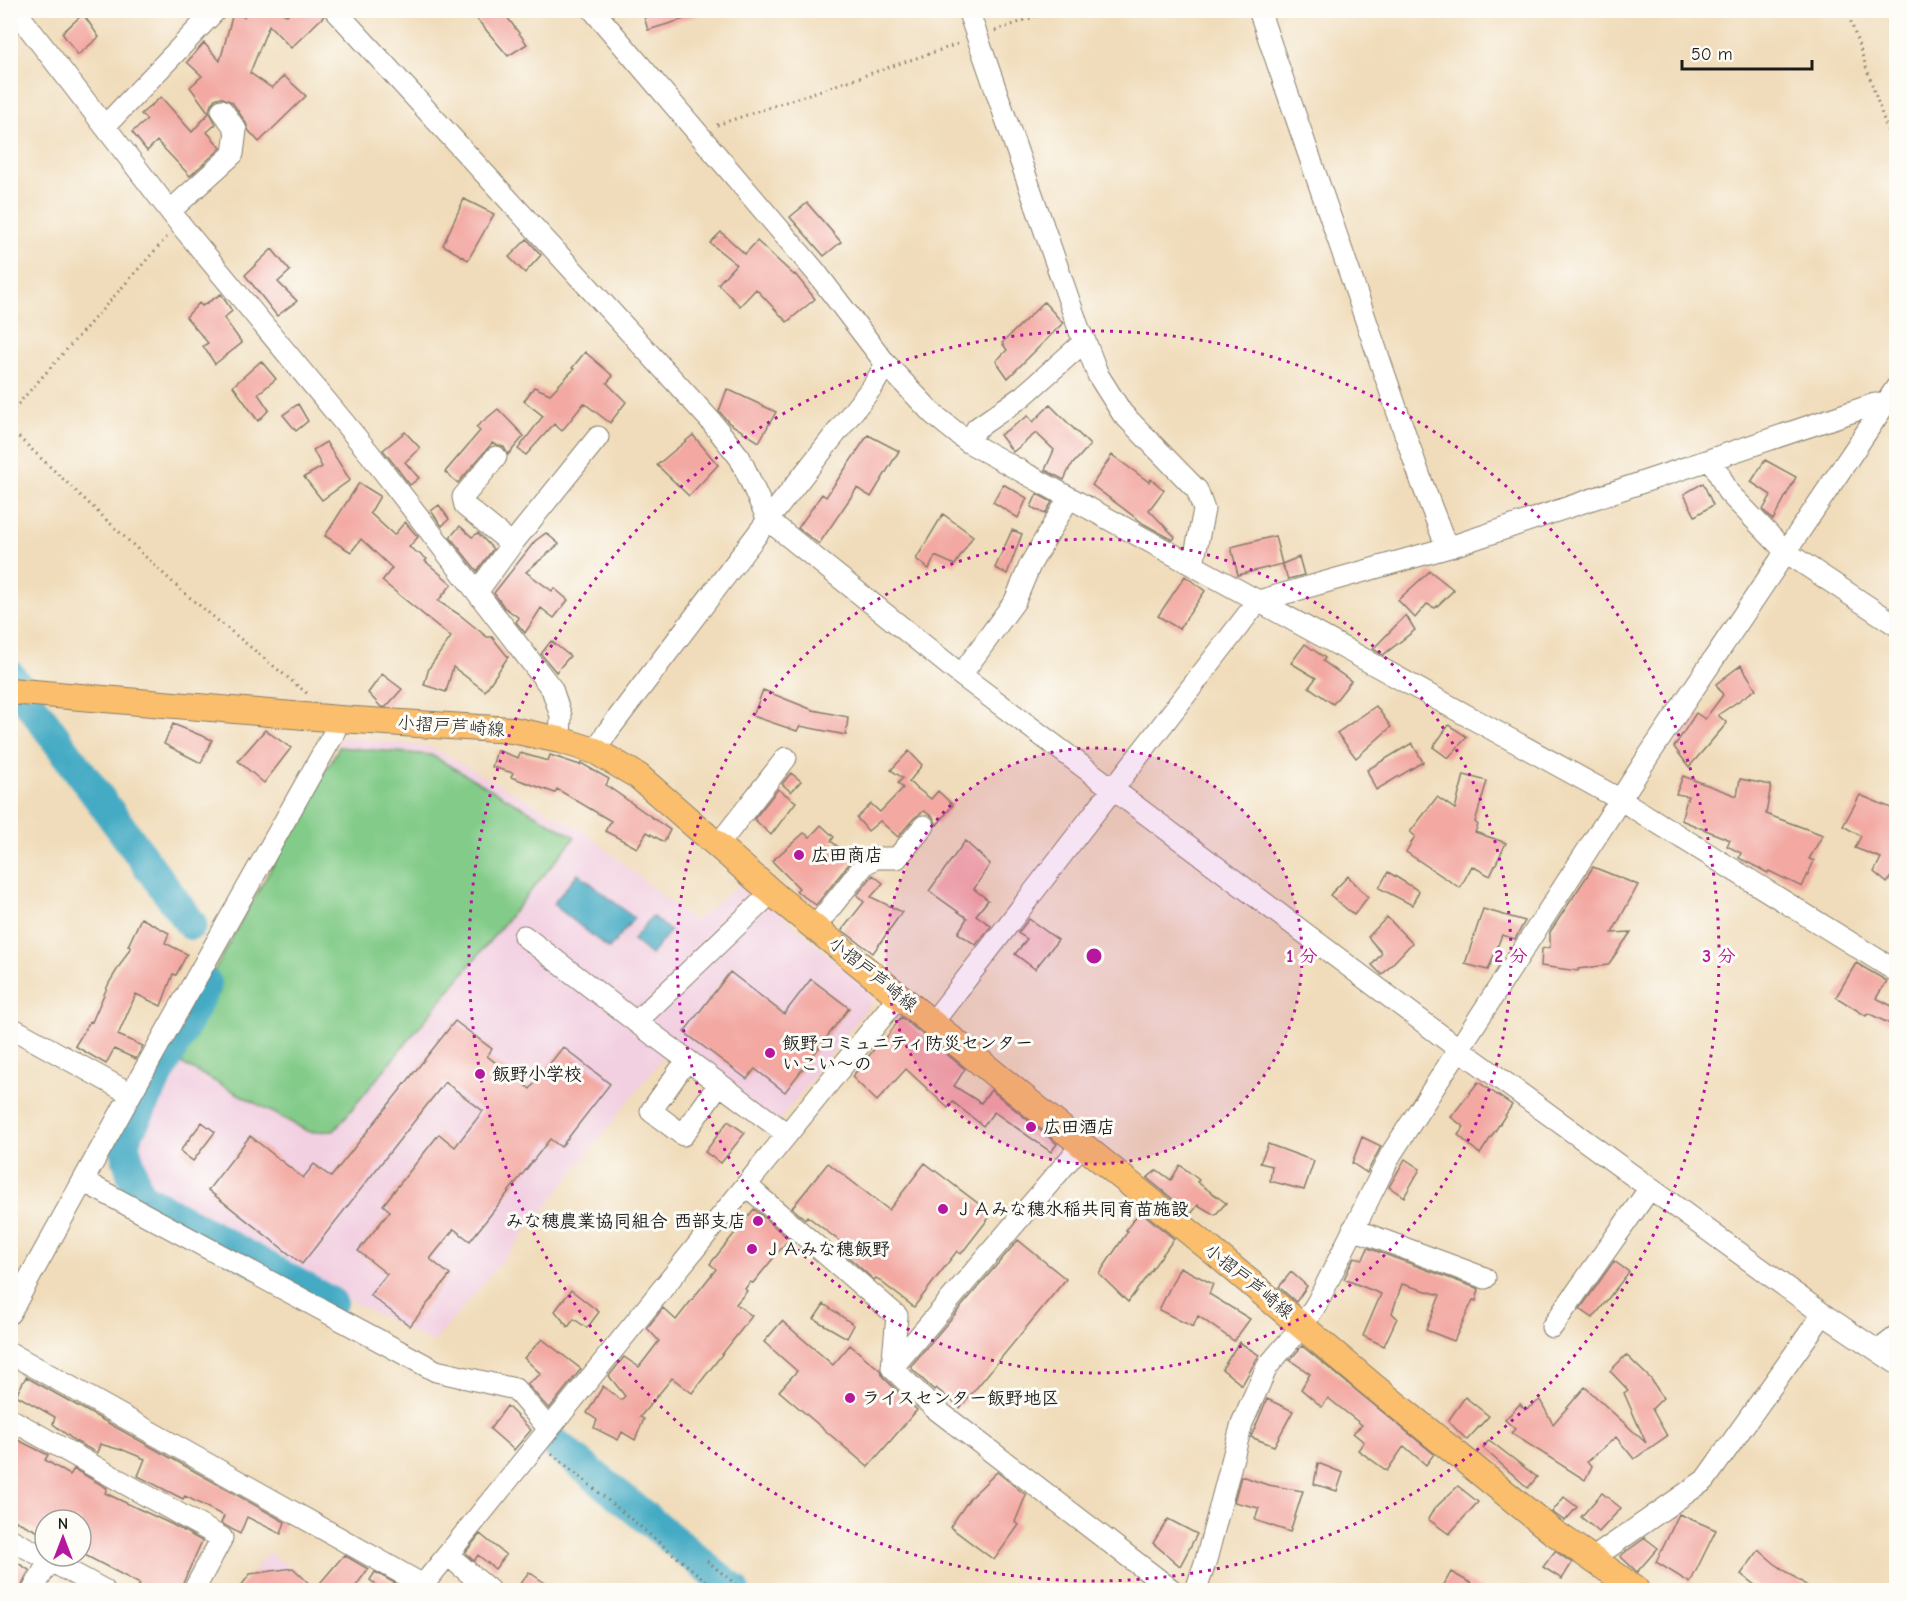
<svg xmlns="http://www.w3.org/2000/svg" width="1907" height="1601" font-family="'Comic Neue','Klee One',sans-serif">
	<style>
		.built { fill: #f2cfe1 }
		.green { fill: #82cb88; stroke: #4f7452; stroke-width: 1.5 }
		.water { fill: #44abc4; stroke: #306470; stroke-width: 1.5 }
		.lines { fill: none; stroke-linecap: round; stroke-linejoin: round }
		.river { stroke: #44abc4; stroke-width: 32 }
		.building { fill: #f3a8a2 }
		.minor-casing { stroke: #867c6b; stroke-width: 23 }
		.major-casing { stroke: #867c6b; stroke-width: 28 }
		.path { stroke: #867c6b; stroke-width: 3; stroke-dasharray: 1.5 4.5; stroke-linecap: butt }
		.minor { stroke: #fff; stroke-width: 21 }
		.major { stroke: #fabe6d; stroke-width: 26 }
		.ring { fill: none; stroke: #b5179e; stroke-width: 3; stroke-dasharray: 3 6 }
		.poi-dot { fill: #b5179e; stroke: #fdfcf7; stroke-width: 2 }
		.labels { text-anchor: middle; stroke-width: 6; stroke-linejoin: round; paint-order: stroke }
		.street-label { font-size: 18px; fill: #1c1c1c; stroke: #fdfcf7 }
		.poi-label { font-size: 18px; font-weight: bold; fill: #1c1c1c; stroke: #fdfcf7; text-anchor: start }
		.centre { fill: #b5179e; stroke: #fdfcf7; stroke-width: 3 }
		.ring-label { font-size: 18px; text-anchor: middle; font-weight: bold; fill: #b5179e; stroke: #fdfcf7; stroke-width: 6; stroke-linejoin: round; paint-order: stroke }
	</style>
	<rect width="100%" height="100%" fill="#fdfcf7"/>
	<filter id="ink" filterUnits="userSpaceOnUse"><feTurbulence type="fractalNoise" baseFrequency=".0167" numOctaves="2"/><feDisplacementMap in="SourceGraphic" scale="12" xChannelSelector="R" yChannelSelector="G"/><feConvolveMatrix kernelMatrix="1 2 1 2 8 2 1 2 1" color-interpolation-filters="sRGB"/></filter>
	<filter id="wash" filterUnits="userSpaceOnUse"><feTurbulence type="fractalNoise" baseFrequency=".008" numOctaves="4" result="noise"/><feDisplacementMap in="SourceGraphic" scale="24" xChannelSelector="R" yChannelSelector="G"/><feGaussianBlur stdDeviation="1.35" result="paint"/><feColorMatrix in="noise" values="0 0 0 0 0 0 0 0 0 0 0 0 0 0 0 0 0 1.4 0 .05"/><feComposite in="paint" operator="in"/></filter>
	<g filter="url(#wash)">
		<rect width="100%" height="100%" fill="#f0dcba"/>
		<!-- built -->
		<path class="built" d="M343,737L431,747L584,831L694,922L743,881L876,996L772,1130L666,1053L537,1219L433,1343L331,1291L143,1188L130,1145L212,974Z
			M268,1552L322,1590H239Z"/>
		<!-- green -->
		<path class="green" d="M339,747L431,755L575,837L334,1131L309,1132L177,1061L220,991L212,974Z"/>
		<!-- water -->
		<path class="water" d="M578,873L634,918L609,949L553,904Z
			M652,916L670,931L651,955L633,940Z"/>
		<g class="lines">
			<!-- river -->
			<path class="river" d="M10,676L191,924
				M206,984L123,1142L138,1195L331,1303
				M557,1445L734,1590"/>
		</g>
		<g id="blocks">
			<!-- building -->
			<path class="building" d="M246,10H275L287,15L292,10H323L324,16L291,48L269,25L250,73L272,88L284,76L306,96L259,142L249,131L246,123L232,102L221,97L215,99L211,104L209,111L216,124L207,132L221,148L190,176L157,141L147,151L132,132L147,120L141,114L161,97L192,132L209,113L190,87L202,76L187,62L204,43L220,61L233,13L244,17Z
				M485,10H502L527,44L508,56L476,18Z
				M642,10H701V14L648,30Z
				M83,14L99,37L78,55L62,33Z
				M464,199L494,214L468,260L443,245Z
				M807,203L841,242L824,256L790,217Z
				M721,232L745,254L757,241L794,275L795,274L815,299L787,322L756,289L740,306L718,284L736,264L710,243Z
				M527,239L541,255L525,273L509,257Z
				M272,249L290,271L278,282L297,301L277,316L245,275Z
				M221,294L232,311L224,318L242,343L215,364L203,346L208,343L186,317L199,303L202,306Z
				M1044,302L1063,323L1008,378L996,361L1007,350L1002,343Z
				M585,352L613,376L607,383L626,402L610,423L584,403L562,431L554,424L526,455L518,449L543,416L524,401L534,387L550,394L574,369L572,368Z
				M261,361L276,379L258,394L269,410L258,421L233,386Z
				M727,389L776,412L759,442L729,423L719,411Z
				M298,404L308,421L296,431L283,415Z
				M1050,405L1090,445L1070,467L1064,480L1045,470L1054,450L1036,433L1013,452L1000,435L1028,416L1033,422Z
				M498,409L524,436L508,455L504,447L492,443L458,483L445,472L480,431L476,427Z
				M405,432L420,448L405,462L419,478L410,485L383,450Z
				M693,435L718,465L689,496L657,465Z
				M868,435L899,451L871,497L857,488L819,544L798,528L822,494L826,497Z
				M326,442L350,480L322,500L304,477L322,467L313,450Z
				M1112,455L1149,482L1151,479L1164,490L1149,510L1175,537L1173,540L1144,524L1092,485Z
				M1765,460L1796,477L1773,520L1763,510L1771,495L1751,482Z
				M359,483L380,496L370,513L394,535L405,522L418,537L409,547L427,559L425,561L452,584L438,601L460,615L487,637H492L508,657L485,691L453,667L446,692L424,685L429,668L451,637L382,581L392,568L361,539L351,552L325,536Z
				M1703,483L1713,505L1695,516L1684,494Z
				M1003,484L1027,498L1018,518L993,502Z
				M1037,494L1052,502L1045,514L1031,507Z
				M439,505L449,519L442,526L431,511Z
				M943,514L973,536L955,565L935,556L929,569L916,559Z
				M460,526L472,537L478,533L493,549L477,571L450,537Z
				M1012,530L1022,534L1007,574L995,568Z
				M546,533L559,544L526,572L552,591L554,588L568,600L554,618L541,608L525,633L516,622L519,618L504,607L494,593L535,541Z
				M1275,536L1282,564L1238,575L1231,547Z
				M1299,557L1304,575L1288,579L1282,564Z
				M1430,571L1454,590L1435,608L1427,604L1415,618L1398,600Z
				M1185,576L1205,591L1179,629L1158,616Z
				M1406,615L1415,630L1383,655L1373,649Z
				M551,641L570,656L556,672L541,654Z
				M1305,644L1325,658L1323,661L1351,681L1333,704L1309,687L1316,678L1291,663Z
				M1741,665L1756,689L1718,715L1727,723L1689,767L1674,747L1696,713L1705,719L1723,695L1716,684Z
				M382,674L402,689L386,707H381L368,693Z
				M763,690L813,710L848,717L846,735L800,726L797,731L753,716Z
				M1376,706L1391,727L1356,758L1337,733Z
				M173,724L212,740L201,763L164,744Z
				M1449,725L1467,737L1448,758L1433,747Z
				M265,730L291,748L264,783L238,761Z
				M1412,743L1423,762L1376,790L1367,770Z
				M497,750L518,758L520,753L548,761L550,755L580,765L581,763L609,779L606,785L670,830L664,842L647,832L637,848L605,831L611,821L557,789L555,793L511,777L513,773L492,767Z
				M909,751L922,765L909,782L931,799L938,791L953,805L937,825L933,817L924,811L914,818L898,837L880,821L868,831L857,818L871,804L880,812L903,788L898,783L903,778L891,770Z
				M791,773L801,781L791,792L782,784Z
				M1464,775L1487,781L1475,822L1478,825L1475,832L1506,843L1490,876L1472,866L1460,888L1406,852L1415,836L1410,832L1437,797L1455,809Z
				M1683,776L1737,796L1740,779L1771,785L1766,814L1823,835L1809,859L1814,861L1802,887L1769,871L1768,873L1739,858L1741,853L1727,846L1730,840L1681,820L1688,796L1676,794Z
				M778,789L796,802L771,835L754,819Z
				M1860,795L1896,810V869L1887,883L1874,872L1881,858L1855,848L1861,836L1843,826Z
				M821,825L834,837L831,841L853,859L816,905L796,891L799,888L772,861L804,833L810,837Z
				M965,841L990,864L974,889L988,900L976,915L991,926L976,945L958,933L967,918L929,891Z
				M1593,867L1638,885L1612,933L1631,932L1608,965L1578,969V971L1541,966L1542,949L1550,947V932Z
				M1388,872L1419,891L1412,905L1379,888Z
				M873,875L883,883L871,897L902,912L873,953L842,930L864,902L857,895Z
				M1348,876L1368,897L1354,915L1330,895Z
				M1483,909L1525,921L1515,939L1502,935L1488,970L1465,964Z
				M1387,917L1412,943L1382,975L1372,965L1382,953L1368,937Z
				M141,918L169,933L165,943L187,954L176,975L173,974L161,1006L136,994L118,1035L143,1046L136,1059L114,1049L106,1064L75,1046L90,1021L92,1022L109,983L131,947L128,946Z
				M1029,919L1058,940L1035,969L1015,954L1027,939L1018,933Z
				M1856,963L1887,981L1876,998L1896,1008V1027L1868,1013L1866,1016L1836,997Z
				M730,972L784,1014L811,979L849,1008L785,1092L755,1069L747,1079L684,1032Z
				M901,1017L965,1069L954,1086L981,1103L991,1090L1057,1144L1051,1152L994,1112L983,1126L953,1102L948,1108L906,1069L877,1101L852,1077L879,1043L881,1045Z
				M455,1021L492,1049L487,1056L530,1089L563,1047L610,1084L561,1147L550,1139L470,1241L454,1229L430,1259L450,1275L410,1326L370,1295L387,1274L358,1251L390,1211L383,1205L439,1134L455,1147L483,1111L445,1082L302,1264L208,1190L250,1136L303,1178L314,1164L331,1177Z
				M1478,1082L1512,1105L1480,1154L1458,1135L1464,1127L1451,1117Z
				M728,1121L745,1133L721,1163L705,1152Z
				M202,1122L215,1132L193,1161L180,1151Z
				M1362,1137L1381,1146L1367,1173L1352,1163Z
				M1268,1144L1314,1161L1304,1190L1270,1181L1272,1166L1260,1163Z
				M1405,1159L1420,1169L1404,1197L1389,1187Z
				M828,1163L889,1210L925,1163L992,1214L961,1254L957,1251L914,1307L876,1278L874,1280L843,1252L847,1247L807,1216L805,1219L792,1208Z
				M1180,1165L1199,1180L1197,1182L1226,1203L1215,1215L1198,1205L1191,1214L1147,1178L1157,1170L1171,1180Z
				M754,1209L789,1239L753,1283L750,1282L745,1289L747,1291L736,1304L752,1316L692,1393L672,1378L640,1417L644,1419L635,1440L622,1432L618,1440L594,1428L597,1420L587,1413L603,1386L621,1400L625,1396L609,1376L624,1357L639,1367L659,1341L647,1328L663,1308L676,1320L716,1269L710,1264Z
				M1140,1211L1174,1239L1128,1302L1099,1274L1128,1231L1126,1230Z
				M1018,1240L1066,1279L960,1408L936,1388L934,1390L910,1367Z
				M1368,1248L1479,1289L1476,1301L1473,1300L1454,1341L1426,1330L1440,1295L1402,1284L1392,1313L1397,1318L1384,1346L1363,1336L1381,1294L1344,1279L1354,1257L1363,1259Z
				M1614,1261L1629,1272L1593,1318L1580,1309Z
				M1180,1267L1213,1284L1209,1294L1250,1319L1234,1341L1198,1316L1193,1327L1159,1310Z
				M1291,1272L1307,1286L1296,1302L1279,1287Z
				M571,1290L599,1312L587,1328L574,1319L568,1327L555,1311Z
				M824,1304L854,1325L847,1338L814,1319Z
				M782,1321L833,1365L850,1345L880,1370L883,1377L917,1410L868,1467L779,1391L797,1371L764,1342Z
				M542,1339L581,1369L549,1409L527,1384L541,1374L524,1358Z
				M1239,1342L1259,1355L1242,1385L1222,1369Z
				M1302,1346L1434,1454L1426,1465L1404,1446L1387,1471L1358,1450L1364,1442L1353,1433L1362,1425L1328,1398L1322,1407L1301,1389L1310,1374L1290,1360Z
				M1626,1355L1651,1379L1663,1398L1652,1409L1667,1436L1634,1459L1616,1437L1587,1462L1592,1466L1585,1480L1511,1433L1515,1429L1505,1420L1520,1404L1525,1410L1540,1400L1553,1424L1585,1387L1646,1443L1624,1393L1628,1390L1610,1371Z
				M26,1377L285,1522L281,1534L247,1517L240,1534L221,1523L224,1516L185,1496L183,1499L138,1476L145,1459L121,1449V1450L100,1444L97,1453L75,1441L53,1424L55,1417L16,1395Z
				M1465,1397L1489,1416L1467,1440L1448,1421Z
				M1267,1399L1293,1411L1274,1446L1251,1437Z
				M507,1406L531,1430L514,1450L490,1429Z
				M10,1436L48,1455L45,1460L70,1475L74,1469L107,1488L105,1493L171,1524L202,1541L180,1590H136L140,1584L81,1553V1520H45V1535L10,1518Z
				M1489,1440L1537,1477L1528,1488L1483,1448Z
				M1318,1463L1343,1473L1337,1491L1314,1484Z
				M997,1472L1026,1495L1015,1522L1019,1525L994,1560L950,1527L970,1498Z
				M1241,1476L1268,1485L1303,1491L1290,1532L1255,1520L1259,1508L1234,1502Z
				M1458,1486L1478,1502L1449,1534L1428,1519L1434,1509Z
				M1602,1493L1621,1508L1599,1532L1581,1517Z
				M1564,1497L1577,1507L1565,1521L1552,1512Z
				M1679,1514L1716,1530L1690,1583L1656,1562Z
				M1168,1519L1197,1534L1180,1566L1153,1543Z
				M480,1534L506,1555L495,1569L478,1555L474,1561L465,1553Z
				M1645,1538L1658,1548L1637,1572L1620,1556Z
				M1759,1550L1774,1563L1813,1590H1761L1741,1574Z
				M1555,1551L1572,1563L1562,1579L1543,1567Z
				M344,1555L368,1569L353,1590H238L250,1574L293,1568L315,1589Z
				M10,1558L29,1570L20,1590H10Z
				M375,1572L407,1590H383L370,1580Z
				M529,1572L555,1590H515Z
				M1451,1572L1483,1590H1441Z"/>
		</g>
	</g>
	<g filter="url(#ink)">
		<use href="#blocks" fill-opacity="0" stroke="#867c6b" stroke-width="1.5"/>
		<g class="lines">
			<defs>
				<path id="minor" d="M15,10L180,224L370,454L552,689L561,716L560,740
					M335,10L710,420L740,458L768,520L961,675L1459,1049L1823,1314L1896,1363
					M593,10L815,271L886,364L933,414L968,442L1621,800L1896,971
					M1259,10L1422,483L1442,535L1450,547
					M105,126L216,10
					M170,211L233,154L236,130L222,110
					M1085,341L1098,375L1122,413L1197,490L1204,510L1193,564
					M968,442L977,428L1023,396L1085,341L1080,332L968,10
					M1712,460L1728,492L1786,552L1896,625
					M512,544L598,437
					M477,592L512,544L465,506L463,497L496,457
					M961,675L1015,601L1030,565L1069,498
					M595,751L608,731L768,520L873,386L886,364
					M718,845L786,758
					M815,927L865,864L876,858H897L924,826
					M524,936L636,1022L772,892
					M636,1022L787,1134
					M933,1022L1258,601L1450,547L1875,404L1885,405
					M10,1027L131,1094
					M687,1060L651,1111L683,1135L719,1084
					M1081,1146L892,1368L933,1407L1172,1590
					M83,1181L436,1371L515,1389L549,1429
					M746,1185L897,1316L892,1368
					M1353,1229L1485,1278
					M10,1313L131,1094L333,735L339,719
					M1552,1327L1650,1188
					M1879,1350L1896,1337
					M10,1353L423,1585
					M10,1419L222,1538L194,1590
					M10,1539L104,1590
					M448,1555L489,1590
					M1592,1559L1705,1480L1823,1314
					M33,1590L49,1561
					M419,1590L899,996
					M1196,1590L1206,1560L1242,1423L1267,1367L1303,1325L1317,1303L1391,1154L1649,755L1896,388"/>
				<path id="major" d="M10,691L339,719L512,730L560,740L595,751L638,776L777,897L1209,1248L1373,1386L1552,1531L1637,1590"/>
			</defs>
			<!-- minor casing -->
			<use href="#minor" class="minor-casing"/>
			<!-- major casing -->
			<use href="#major" class="major-casing"/>
			<!-- path -->
			<path class="path" d="M1847,10L1896,156
				M995,31L1053,10
				M717,125L961,43
				M10,413L167,237
				M10,429L183,592L309,695
				M552,1454L717,1590
				M707,1561L743,1590"/>
			<!-- minor -->
			<use href="#minor" class="minor"/>
			<!-- major -->
			<use href="#major" class="major"/>
		</g>
	</g>
	<!-- distance rings -->
	<circle cx="1094" cy="956" r="208" fill="#b5179e" fill-opacity=".12"/>
	<g class="ring">
		<circle cx="1094" cy="956" r="208"/>
		<circle cx="1094" cy="956" r="417"/>
		<circle cx="1094" cy="956" r="625"/>
	</g>
	<!-- markers -->
	<g class="poi-dot">
		<circle cx="799" cy="855" r="6"/>
		<circle cx="770" cy="1053" r="6"/>
		<circle cx="480" cy="1074" r="6"/>
		<circle cx="1031" cy="1127" r="6"/>
		<circle cx="943" cy="1209" r="6"/>
		<circle cx="758" cy="1221" r="6"/>
		<circle cx="752" cy="1249" r="6"/>
		<circle cx="850" cy="1398" r="6"/>
	</g>
	<g class="labels">
		<!-- street labels -->
		<g class="street-label">
			<text transform="translate(451 726) rotate(4)" y="6">小摺戸芦崎線</text>
			<text transform="translate(873 974) rotate(39)" y="6">小摺戸芦崎線</text>
			<text transform="translate(1249 1281) rotate(39)" y="6">小摺戸芦崎線</text>
		</g>
		<!-- poi labels -->
		<g class="poi-label">
			<text x="811" y="861">広田商店</text>
			<text x="782" y="1049">飯野コミュニティ防災センター<tspan x="782" dy="21">いこい～の</tspan></text>
			<text x="492" y="1080">飯野小学校</text>
			<text x="1043" y="1133">広田酒店</text>
			<text x="955" y="1215">ＪＡみな穂水稲共同育苗施設</text>
			<text x="746" y="1227" text-anchor="end">みな穂農業協同組合 西部支店</text>
			<text x="764" y="1255">ＪＡみな穂飯野</text>
			<text x="862" y="1404">ライスセンター飯野地区</text>
		</g>
	</g>
	<circle cx="1094" cy="956" r="9" class="centre"/>
	<g class="ring-label">
		<text x="1302" y="962">1 分</text>
		<text x="1511" y="962">2 分</text>
		<text x="1719" y="962">3 分</text>
	</g>
	<!-- margin -->
	<rect width="1907" height="1601" fill="none" stroke="#fdfcf7" stroke-width="36"/>
	<!-- north arrow -->
	<g transform="translate(63 1538)"><circle r="28" fill="#fdfcf7" stroke="#a3a29f" stroke-width="1.5"/>
	<path d="M0-4.5L10 22L0 15L-10 22Z" fill="#b5179e"/>
	<text y="-9" font-size="16" font-weight="bold" text-anchor="middle" fill="#1c1c1c">N</text>
	</g>
	<!-- scale -->
	<path d="M1682 60v9h130v-9" fill="none" stroke="#1c1c1c" stroke-width="3"/>
	<text x="1691" y="60" font-size="18" fill="#1c1c1c" stroke="#fdfcf7" stroke-width="4.5" paint-order="stroke">50 m</text>
</svg>
